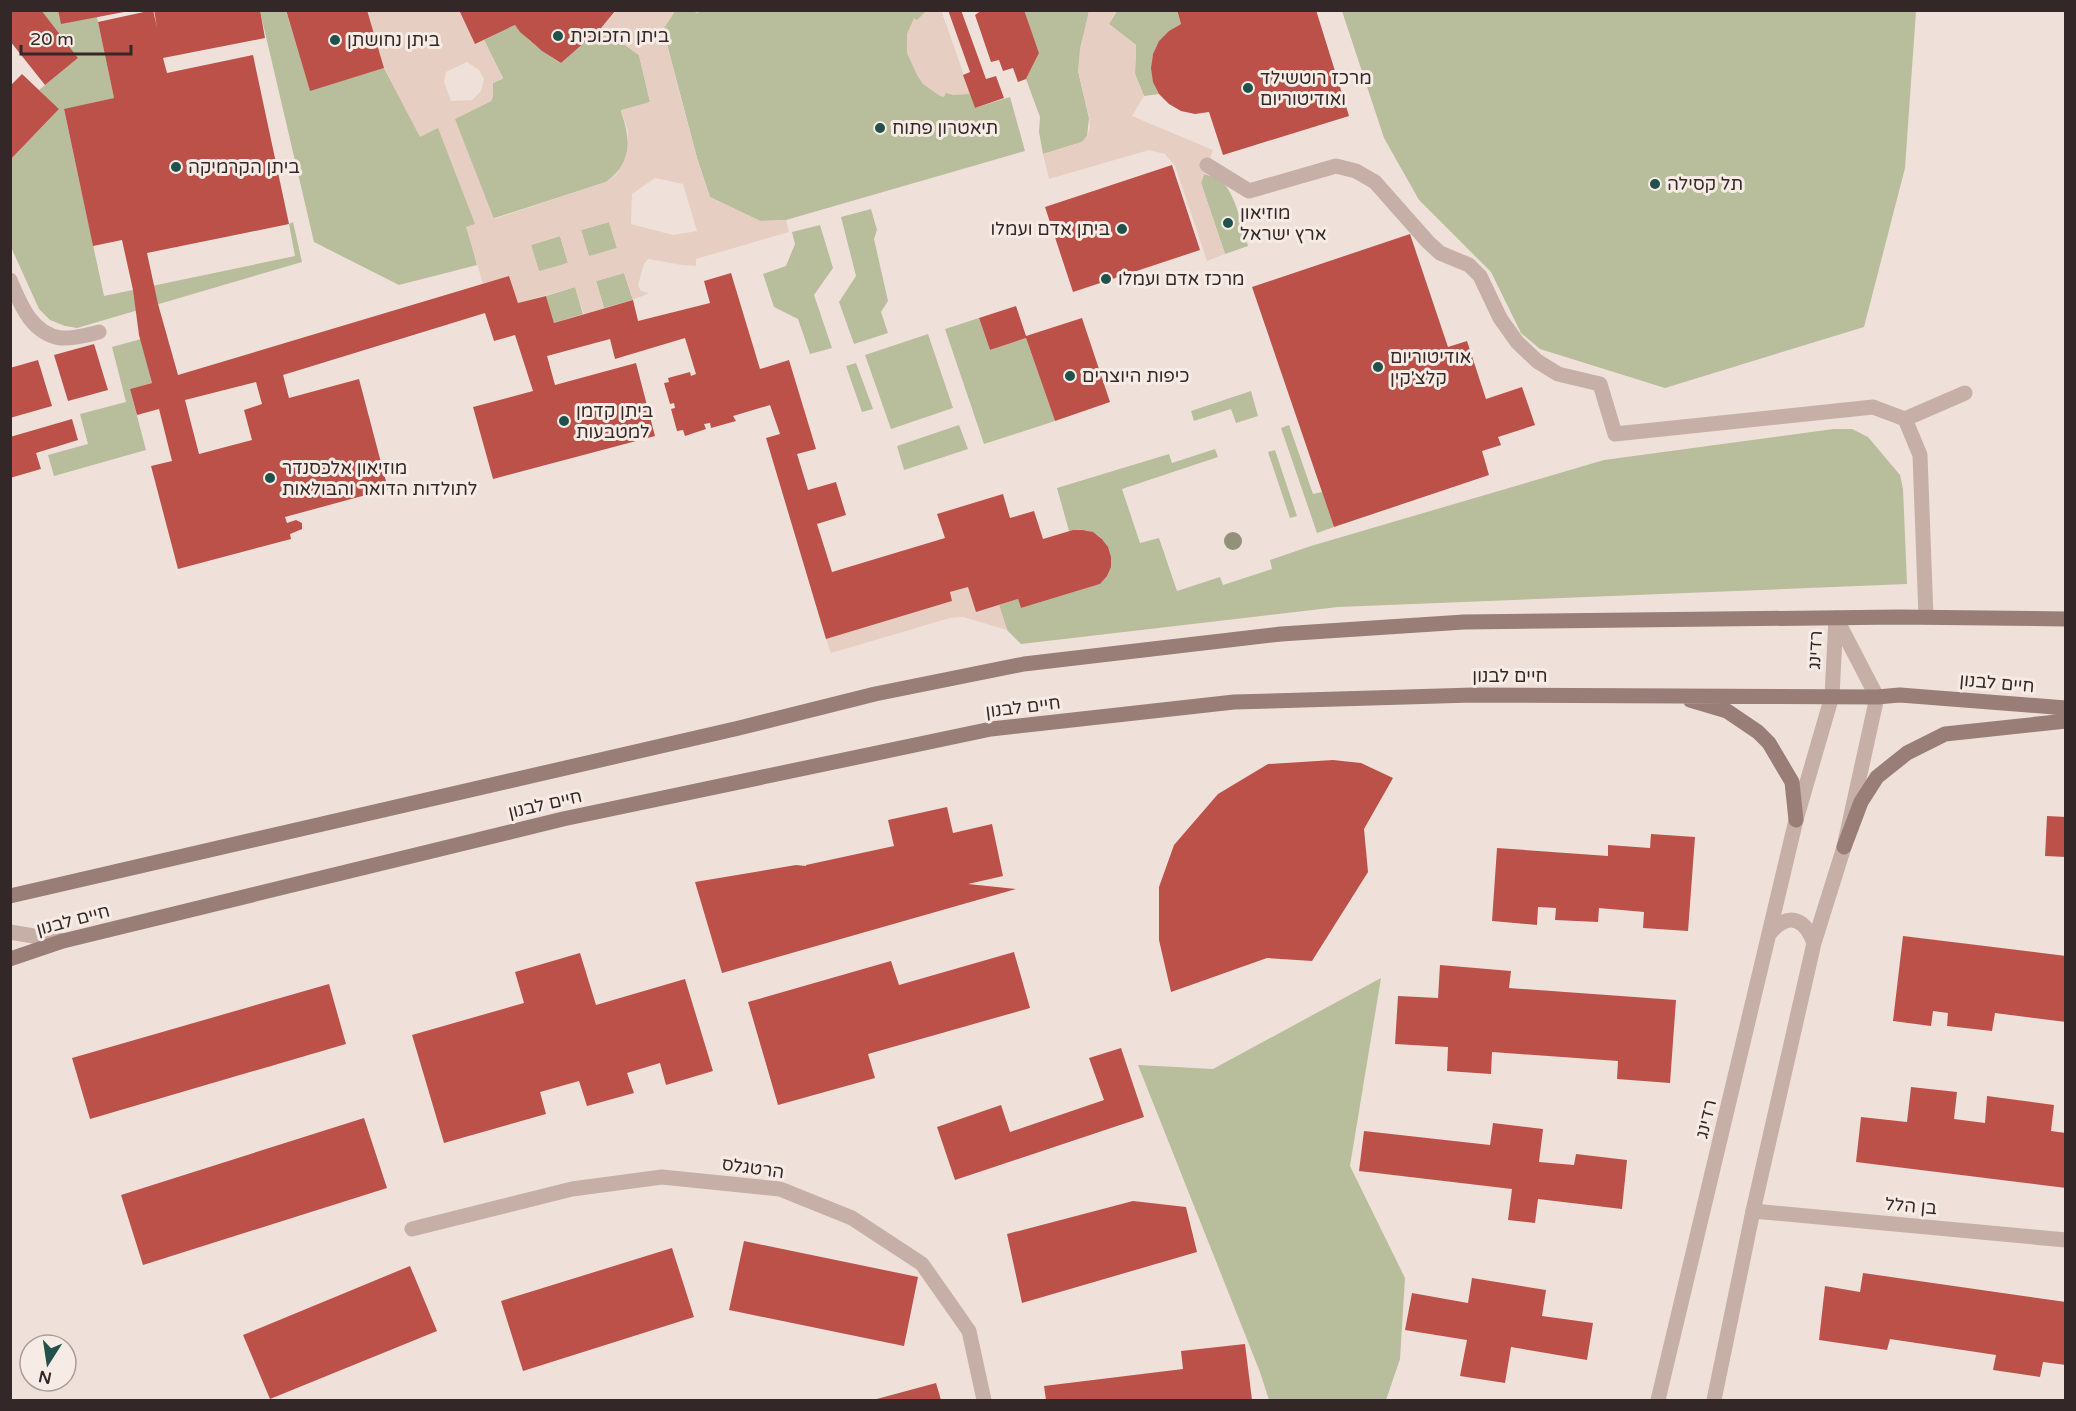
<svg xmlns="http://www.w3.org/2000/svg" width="2076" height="1411" font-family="'Varela Round',Heebo,sans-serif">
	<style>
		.green { fill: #b8bd9b }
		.plaza { fill: #e6cfc2; fill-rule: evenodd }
		.building { fill: #bc514a; fill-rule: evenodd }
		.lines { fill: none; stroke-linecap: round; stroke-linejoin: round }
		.service { stroke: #c6afa7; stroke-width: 15 }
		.minor { stroke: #c6afa7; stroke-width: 15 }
		.tertiary { stroke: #c6afa7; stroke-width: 15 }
		.secondary { stroke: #997e78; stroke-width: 15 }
		.tree { fill: #94917a }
		.poi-dot { fill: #20514b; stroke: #f7ece5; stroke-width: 2 }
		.labels { text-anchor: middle; stroke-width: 6; stroke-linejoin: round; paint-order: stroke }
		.poi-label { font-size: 18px; fill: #332827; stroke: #f7ece5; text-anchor: start }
		.street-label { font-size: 18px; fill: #332827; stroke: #f7ece5 }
	</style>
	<rect width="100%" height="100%" fill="#efe1da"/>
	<!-- green -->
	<path class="green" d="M699,10L941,11L975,108L1010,97L1025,151L786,220L760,221L710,197L697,158L663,29L675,11H691L698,13Z
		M41,11H58L97,17L98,22L114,98L64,110L104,296L295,256L289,224L293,222L302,262L77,328L65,326L50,320L39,309L11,247L10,160L59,109L39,90L78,58Z
		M260,11H286L310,90L384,68L420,136L491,101L493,96V83L503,78L484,40L515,25C527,41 544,53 561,63L601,28L639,55L650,102L621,111C630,139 634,162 606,182L467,227L477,265L399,285L314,242Z
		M1024,11H1089L1078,71L1089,118L1087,136L1082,142L1043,154L1039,132L1040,117L1026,79L1039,53Z
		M1117,11H1177L1181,24C1151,41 1145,64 1159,94L1144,96L1135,74L1136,45L1109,24Z
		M1342,11H1916L1905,168L1864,327L1665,388L1540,349L1521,333L1491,272L1419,200L1384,138Z
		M1204,174C1211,176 1219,179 1225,185C1236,198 1243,229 1248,246L1225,254L1201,183Z
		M871,209L877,230L874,239L888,301L881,312L888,333L854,344L839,302L856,276L841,217Z
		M609,222L617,248L589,257L581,230Z
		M820,225L833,268L814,295L832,348L810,354L798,319L774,307L763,274L786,266L795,244L792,232Z
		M560,236L568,263L539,272L531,245Z
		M624,273L633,300L604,308L596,281Z
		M575,287L583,314L554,323L546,296Z
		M979,318L990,350L1026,338L1055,421L984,444L945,329Z
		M928,334L953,408L891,429L865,355Z
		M141,339L152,383L130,389L146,450L54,476L48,455L88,444L80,414L126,402L112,347Z
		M856,363L873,409L862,412L846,366Z
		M1251,391L1258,416L1236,423L1231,409L1194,421L1191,411Z
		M959,425L968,449L904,470L897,446Z
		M1289,425L1313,494L1322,492L1334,527L1317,533L1281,428Z
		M1834,429H1852L1868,437L1900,475L1903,489L1907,584L1338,607L1021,644L1007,630L999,605L1018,599L1021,608L1100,584C1123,558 1104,523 1069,531L1057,488L1169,454L1172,463L1215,449L1218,457L1122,489L1140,543L1159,538L1177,591L1220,577L1223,585L1272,569L1270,560L1311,546L1604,460Z
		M1275,450L1297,516L1290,518L1268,452Z
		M1381,978L1350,1166L1405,1278L1400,1359L1386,1400H1269L1260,1372L1138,1065L1213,1069Z"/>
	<!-- plaza -->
	<path class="plaza" d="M367,11H459L475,43L484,40L503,79L493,83V96L491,101L455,119L494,219L606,182L616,175L624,161L628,148V131L621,110L650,102L639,55L601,28L616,11H675L663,30L697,158L710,197L760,221L786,220L789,232L696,259V266L682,265L648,259L644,264L638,285L641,291L649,293L633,300L624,273L596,281L604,308L584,314L575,287L518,303L509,276L483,284L466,227L475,224L438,128L420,137L384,68ZM467,62L479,70L484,79L481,91L472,100L451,101L444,82L446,72ZM655,178L683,184L697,231L673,235L631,224L632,194ZM609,222L617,248L589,256L581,230ZM560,236L568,263L539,271L531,245Z
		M926,11H941L970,94L953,95L946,93L944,97L940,96L923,84L917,75L907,53V34L914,18L917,20Z
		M1089,11H1117L1109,24L1136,45L1135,74L1144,96L1132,116L1213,150L1201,183L1225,254L1207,261L1175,166L1165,154L1149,150L1049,179L1043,154L1082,142L1087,136L1090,128L1089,118L1078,71L1080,48Z
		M968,587L976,611L999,605L1007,630L963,617L950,618L831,653L826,639L952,601L950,592Z"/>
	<!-- building -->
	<path class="building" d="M10,10H41L78,58L45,85L10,41Z
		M58,10H124V12L61,24Z
		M153,10L157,27L154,10H260L265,38L163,58L167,73L253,55L289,224L147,253L158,304L178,375L509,276L518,303L546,296L554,323L633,300L638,321L710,303L704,281L731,273L760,369L789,360L816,449L797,454L808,490L836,482L846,515L817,524L832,572L945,538L937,514L1003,494L1010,518L1034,511L1043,539L1073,530H1083L1093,532L1102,539L1108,547L1111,557V567L1107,576L1100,584L1021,608L1018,599L976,612L968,587L950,592L952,601L826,639L766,438L780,434L770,405L733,416L736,421L711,428L710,423L704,424L706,429L685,436L683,430L677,431L671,409L675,408L674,403L670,404L664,383L669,382L668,378L690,372L691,376L696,374L685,338L615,359L610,339L547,356L555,385L636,363L655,436L493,479L473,407L533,391L515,335L494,341L485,313L283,375L289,398L359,379L388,489L285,517L287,523L296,520L302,523V529L290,534L291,539L178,569L151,466L172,461L159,409L137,415L130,389L152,383L139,335L133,290L122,240L93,246L64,109L114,98L98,22ZM256,382L262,404L244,410L252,440L199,454L185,400Z
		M286,10H367L384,68L310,91Z
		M459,10H616L601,28L561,63L542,51L520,32L515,25L475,44Z
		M948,10H961L986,79L996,76L1004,98L975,108L963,75L970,72Z
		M982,10H1024L1039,53L1026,79L1018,82L1013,68L1003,71L999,60L991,62L975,15Z
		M1177,10H1316L1349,116L1223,155L1209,112L1195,114L1181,111L1169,104L1159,94L1153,82L1151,68L1153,54L1159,41L1169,31L1181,24Z
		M22,74L59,109L10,160V86Z
		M1172,165L1200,250L1073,292L1045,207Z
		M1410,234L1448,347L1467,341L1486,399L1522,387L1535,425L1498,437L1501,445L1482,451L1489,475L1334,527L1252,287Z
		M1016,306L1026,336L1082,318L1110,402L1055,421L1026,338L990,350L979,318Z
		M94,344L108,390L68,401L54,355Z
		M38,360L52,406L10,418V368Z
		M72,419L78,440L36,453L41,469L10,478V437Z
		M1333,760L1361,763L1393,778L1364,829L1368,872L1312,961L1267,958L1171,992L1159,940V887L1174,845L1218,794L1268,764Z
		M947,807L953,833L992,824L1003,876L968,884L1016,889L722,973L695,882L796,865L806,866V865L894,846L888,820Z
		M2047,816L2066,817V857L2045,856Z
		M1651,834L1695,837L1688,931L1643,928L1644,912L1599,908L1598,922L1555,920L1556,908L1538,907L1537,925L1492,921L1497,848L1608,856V845L1650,848Z
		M1903,936L2066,956V1022L1995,1013L1992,1031L1947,1026L1948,1013L1933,1011L1931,1026L1893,1021Z
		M1014,952L1030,1008L868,1054L875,1078L778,1105L748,1002L891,961L899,985Z
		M580,953L596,1005L685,979L713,1071L666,1085L660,1063L627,1073L634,1093L587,1106L579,1081L540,1092L546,1114L444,1143L412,1035L524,1003L515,972Z
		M1440,965L1511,971L1509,988L1676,1000L1670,1083L1617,1079L1618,1061L1492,1052L1491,1074L1447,1071L1448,1047L1395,1044L1398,996L1438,998Z
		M329,984L346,1044L90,1119L72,1058Z
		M1121,1048L1144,1117L955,1180L937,1127L1001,1105L1010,1132L1104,1100L1089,1058Z
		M1911,1087L1957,1092L1954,1119L1985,1123L1987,1096L2054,1105L2051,1131L2066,1133V1188L1856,1162L1861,1117L1907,1122Z
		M364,1118L387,1188L143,1265L121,1195Z
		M1493,1123L1543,1129L1539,1162L1574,1165L1576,1154L1627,1160L1622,1209L1538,1199L1535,1223L1508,1220L1512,1189L1359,1171L1364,1131L1490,1145Z
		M1133,1201L1186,1207L1197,1252L1022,1303L1007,1234Z
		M744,1241L918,1277L904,1346L729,1310Z
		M672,1248L694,1317L523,1371L501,1301Z
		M410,1266L437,1331L270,1399L243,1335Z
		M1863,1273L2066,1302V1365L2043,1362L2040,1377L1993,1370L1996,1355L1890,1339L1887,1350L1819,1340L1825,1286L1860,1292Z
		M1472,1278L1546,1290L1542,1316L1593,1323L1587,1360L1511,1347L1505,1383L1460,1376L1467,1340L1405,1330L1412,1293L1468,1303Z
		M1245,1344L1252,1400H1046L1044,1386L1183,1369L1181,1351Z
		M936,1383L941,1400H873Z"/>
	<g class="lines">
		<!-- service -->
		<path class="service" d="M1207,165L1249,191L1336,166L1356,171L1375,182L1428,242L1440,253L1469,265L1480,276L1500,318L1517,342L1537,361L1558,374L1600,384L1615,434L1873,407L1905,419L1920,455L1926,617
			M10,280C20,303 31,334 61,338C73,339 87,335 99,332
			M1905,419L1965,393"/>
		<!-- minor -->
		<path class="minor" d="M10,932L63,941
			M1753,1211L2066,1240
			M412,1229L572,1189L662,1177L780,1189L852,1218L922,1264L969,1331L984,1400"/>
		<!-- tertiary -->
		<path class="tertiary" d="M1770,933C1789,911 1805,919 1814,943
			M1658,1400L1796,820L1832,696L1836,618
			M1714,1400L1753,1211L1814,943L1844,847L1877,697L1836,618"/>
		<!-- secondary -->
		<path class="secondary" d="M1690,700L1727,711L1758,732L1769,743L1792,782L1796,820
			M1844,847L1861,802L1877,777L1907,753L1945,734L2066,721
			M10,896L739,728L875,694L1024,664L1281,634L1464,622L1898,617L2066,619
			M10,959L63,941L563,819L991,729L1234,702L1473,695L1877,697L1900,695L2066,708"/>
	</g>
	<!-- trees -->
	<circle class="tree" cx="1233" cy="541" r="9"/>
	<!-- markers -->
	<g class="poi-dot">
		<circle cx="558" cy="36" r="6"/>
		<circle cx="335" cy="40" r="6"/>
		<circle cx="1248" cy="88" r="6"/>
		<circle cx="880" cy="128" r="6"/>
		<circle cx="176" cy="167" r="6"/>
		<circle cx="1655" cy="184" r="6"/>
		<circle cx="1228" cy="223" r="6"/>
		<circle cx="1122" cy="229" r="6"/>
		<circle cx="1106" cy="279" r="6"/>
		<circle cx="1378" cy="367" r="6"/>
		<circle cx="1070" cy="376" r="6"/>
		<circle cx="564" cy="421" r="6"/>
		<circle cx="270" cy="478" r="6"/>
	</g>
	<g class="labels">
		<!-- poi labels -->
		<g class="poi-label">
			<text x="570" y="42">ביתן הזכוכית</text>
			<text x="347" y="46">ביתן נחושתן</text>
			<text x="1260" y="84">מרכז רוטשילד<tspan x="1260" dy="21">ואודיטוריום</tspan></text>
			<text x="892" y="134">תיאטרון פתוח</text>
			<text x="188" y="173">ביתן הקרמיקה</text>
			<text x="1667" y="190">תל קסילה</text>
			<text x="1240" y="219">מוזיאון<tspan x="1240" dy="21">ארץ ישראל</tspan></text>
			<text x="1110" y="235" text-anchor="end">ביתן אדם ועמלו</text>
			<text x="1118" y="285">מרכז אדם ועמלו</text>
			<text x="1390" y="363">אודיטוריום<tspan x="1390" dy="21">קלצ'קין</tspan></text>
			<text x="1082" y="382">כיפות היוצרים</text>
			<text x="576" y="417">ביתן קדמן<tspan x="576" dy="21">למטבעות</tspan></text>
			<text x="282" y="474">מוזיאון אלכסנדר<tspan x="282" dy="21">לתולדות הדואר והבולאות</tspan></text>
		</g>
		<!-- street labels -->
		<g class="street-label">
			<text transform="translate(1815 650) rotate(-87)" y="6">רדינג</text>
			<text x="1510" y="682">חיים לבנון</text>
			<text transform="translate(1997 683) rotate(5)" y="6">חיים לבנון</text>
			<text transform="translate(1023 707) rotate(-7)" y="6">חיים לבנון</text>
			<text transform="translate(545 804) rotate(-13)" y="6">חיים לבנון</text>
			<text transform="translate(73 920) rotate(-15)" y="6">חיים לבנון</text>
			<text transform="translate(1706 1119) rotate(-76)" y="6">רדינג</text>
			<text transform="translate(753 1168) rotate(8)" y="6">הרטגלס</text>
			<text transform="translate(1911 1206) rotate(5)" y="6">בן הלל</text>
		</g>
	</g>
	<!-- border -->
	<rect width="2076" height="1411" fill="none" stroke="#332827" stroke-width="24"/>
	<!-- north arrow -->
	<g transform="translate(48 1363) rotate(192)"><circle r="28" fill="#f7ece5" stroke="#a99e99" stroke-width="1.5"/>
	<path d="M0-4.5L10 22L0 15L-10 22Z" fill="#20514b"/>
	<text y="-9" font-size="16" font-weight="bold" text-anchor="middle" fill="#332827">N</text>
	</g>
	<!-- scale -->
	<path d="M21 45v9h110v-9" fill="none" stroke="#332827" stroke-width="3"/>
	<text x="30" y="45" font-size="18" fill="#332827" stroke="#f7ece5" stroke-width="4.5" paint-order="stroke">20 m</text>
</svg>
